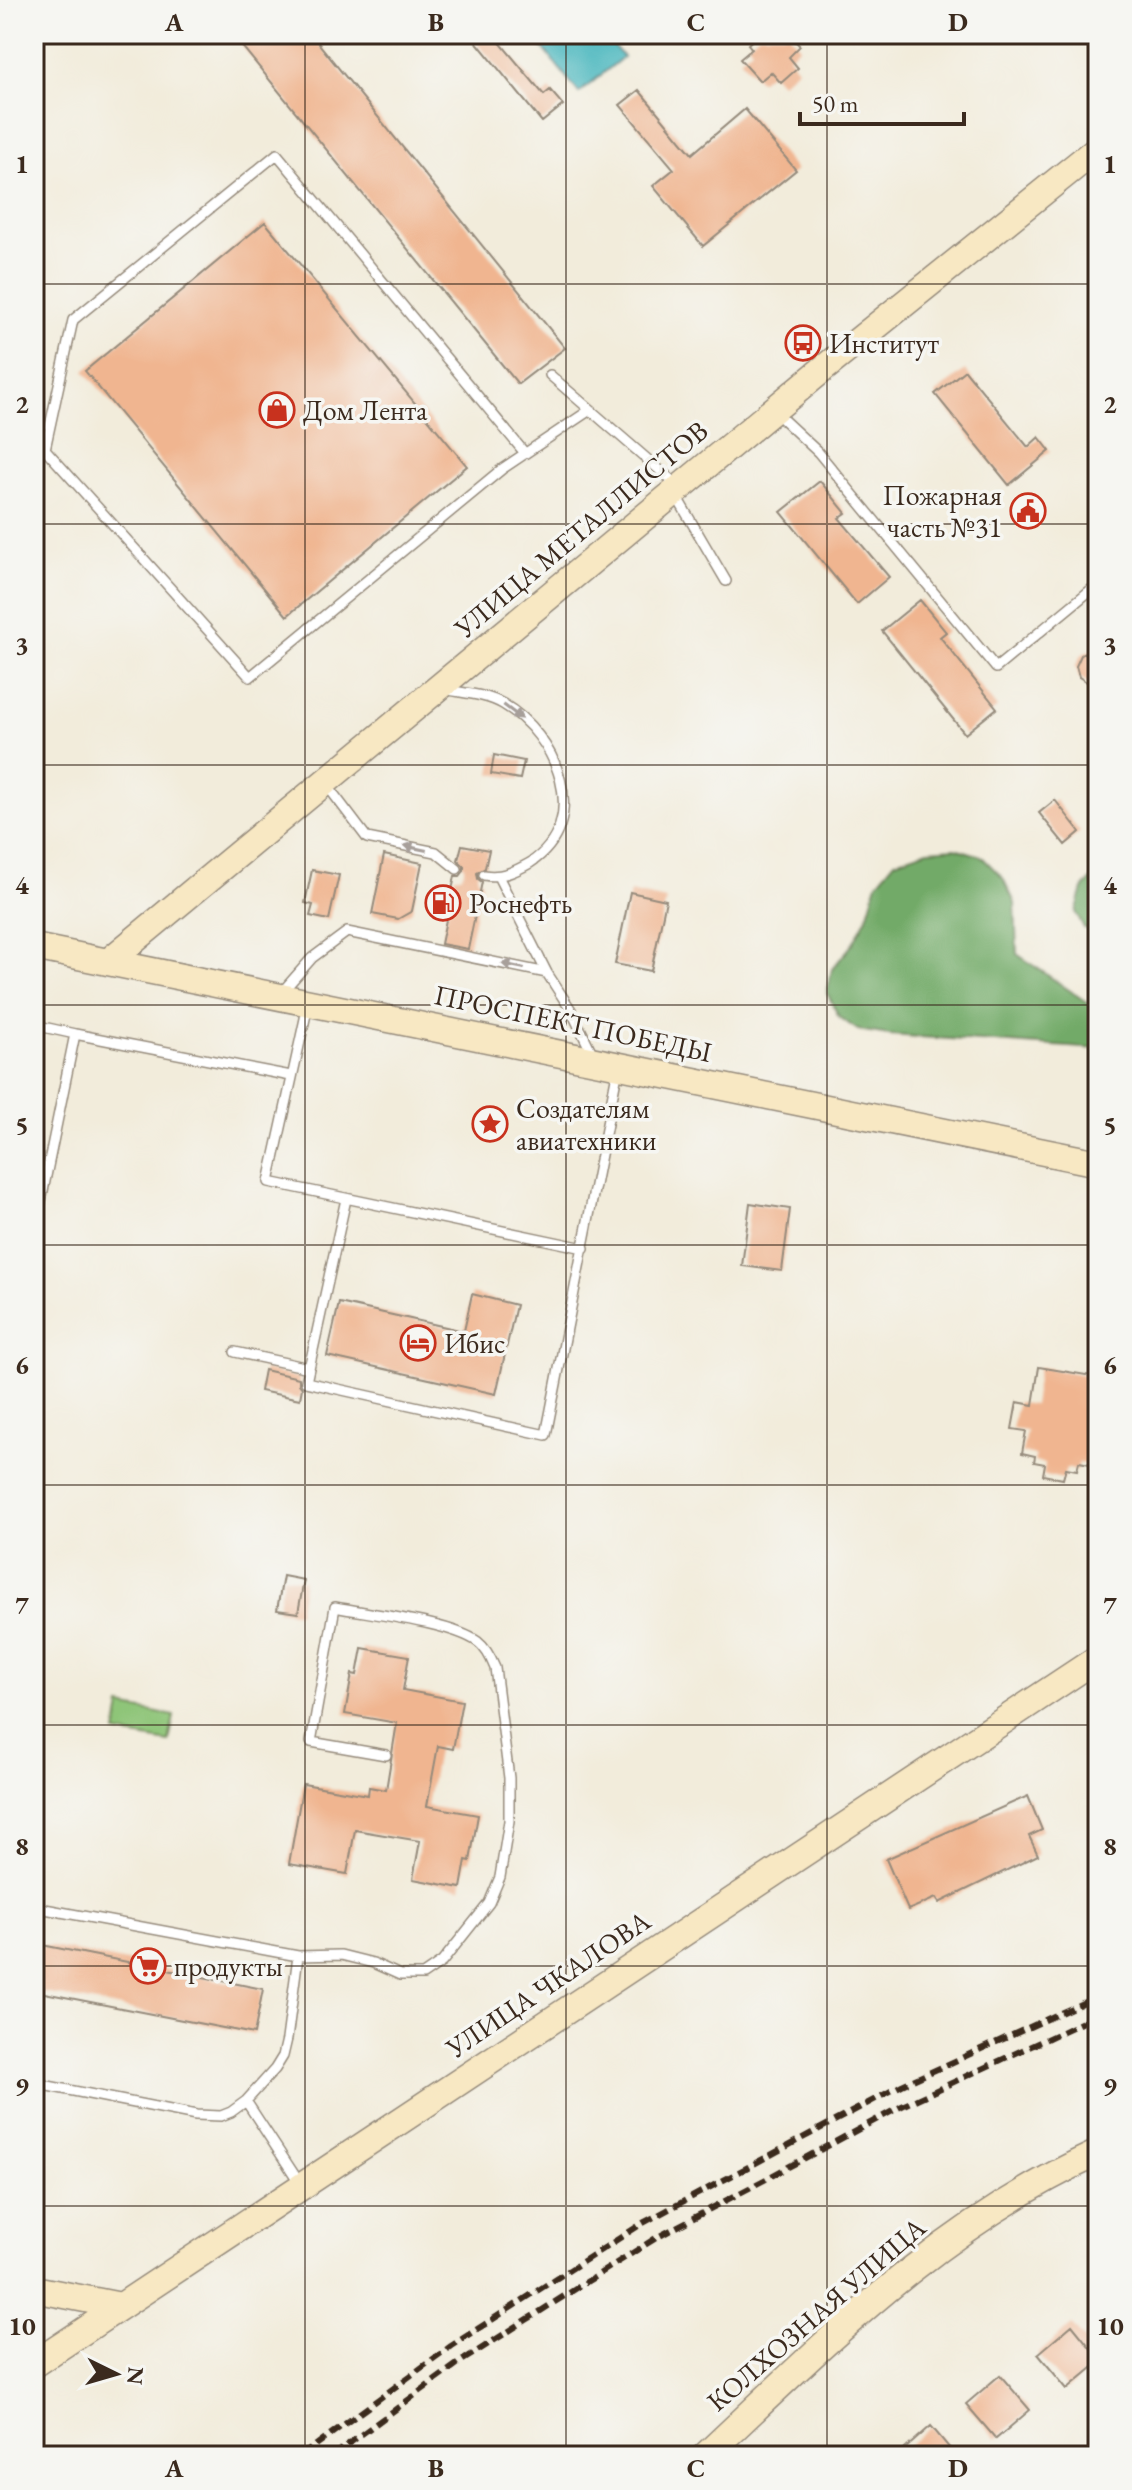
<svg xmlns="http://www.w3.org/2000/svg" width="1132" height="2490" font-family="'EB Garamond',serif">
	<style>
		.green { fill: #8ec578; stroke: #64784b; stroke-width: 2 }
		.forest { fill: #72aa68; stroke: #566a43; stroke-width: 2 }
		.water { fill: #46b6bd; stroke: #40706e; stroke-width: 2 }
		.building { fill: #f0b590 }
		.lines { fill: none; stroke-linecap: round; stroke-linejoin: round }
		.lane-casing { stroke: #968b7c; stroke-width: 12 }
		.secondary-casing { stroke: #968b7c; stroke-width: 29 }
		.lane { stroke: #fff; stroke-width: 9 }
		.secondary { stroke: #f8e8c3; stroke-width: 26 }
		.rail { stroke: #3b2a1e; stroke-width: 6; stroke-dasharray: 12 6; stroke-linecap: butt }
		.oneway { fill: #a79f9a }
		.grid { fill: none; stroke: #3b2a1e; stroke-width: 2; stroke-opacity: 0.55 }
		.labels { text-anchor: middle; stroke-width: 7; stroke-linejoin: round; paint-order: stroke }
		.poi-label { font-size: 28px; fill: #3b2a1e; stroke: #f6f6f2; text-anchor: start }
		.street-label { font-size: 28px; fill: #3b2a1e; stroke: #f6f6f2 }
		.neatline { fill: none; stroke: #3b2a1e; stroke-width: 3 }
		.grid-label { font-size: 26px; text-anchor: middle; font-weight: bold; fill: #3b2a1e }
	</style>
	<rect width="100%" height="100%" fill="#f6f6f2"/>
	<filter id="ink" filterUnits="userSpaceOnUse"><feTurbulence type="fractalNoise" baseFrequency=".0125" numOctaves="2"/><feDisplacementMap in="SourceGraphic" scale="16" xChannelSelector="R" yChannelSelector="G"/><feConvolveMatrix kernelMatrix="1 2 1 2 8 2 1 2 1" color-interpolation-filters="sRGB"/></filter>
	<filter id="wash" filterUnits="userSpaceOnUse"><feTurbulence type="fractalNoise" baseFrequency=".006" numOctaves="4" result="noise"/><feDisplacementMap in="SourceGraphic" scale="32" xChannelSelector="R" yChannelSelector="G"/><feGaussianBlur stdDeviation="1.8" result="paint"/><feColorMatrix in="noise" values="0 0 0 0 0 0 0 0 0 0 0 0 0 0 0 0 0 1.4 0 .05"/><feComposite in="paint" operator="in"/></filter>
	<g filter="url(#wash)">
		<rect width="100%" height="100%" fill="#f2ecdb"/>
		<!-- green -->
		<path class="green" d="M121,1706L174,1716L169,1742L116,1733Z"/>
		<!-- forest -->
		<path class="forest" d="M955,848L981,856L1003,878L1015,903L1017,954L1098,1010V1049L889,1035L858,1030L839,1017L827,993L832,969L852,945L867,917L877,883L895,861L928,850Z
			M1098,872V931L1084,928L1076,912L1083,889Z"/>
		<!-- water -->
		<path class="water" d="M532,34H604L623,57L579,93Z"/>
		<g id="blocks">
			<!-- building -->
			<path class="building" d="M232,34H311L565,348L518,384Z
				M470,34H493L544,95L550,90L563,105L542,122Z
				M759,34H789L800,46L789,57L798,68L781,83L771,72L760,81L740,59L752,49L748,44Z
				M639,90L692,154L745,109L796,170L703,246L653,186L674,169L620,105Z
				M265,222L467,466L287,616L85,371Z
				M965,370L1028,447L1039,437L1050,451L1009,485L935,394Z
				M820,481L846,513L839,518L889,577L857,604L781,512Z
				M920,600L946,632L940,637L997,708L965,734L882,631Z
				M1098,646V689L1079,677L1076,666L1081,655Z
				M494,755L524,761L520,779L491,774Z
				M1055,800L1080,832L1065,845L1039,813Z
				M462,845L489,850L485,868L477,873L478,879L482,882L468,949L441,944L455,876H460L464,871V866L458,860Z
				M384,855L422,863L412,911L398,919L372,914Z
				M312,870L339,875L329,920L310,916L313,905L305,903Z
				M630,892L666,900L651,971L615,964Z
				M750,1203L790,1209L782,1271L742,1266Z
				M472,1294L516,1305L496,1394L327,1356L339,1303L464,1331Z
				M1039,1367L1098,1377V1442H1094L1090,1464L1079,1462L1077,1470L1066,1468L1063,1479L1043,1475L1045,1464L1034,1462L1035,1456L1022,1453L1026,1431L1012,1429L1017,1402L1033,1405Z
				M264,1370L299,1378V1384L302,1388L300,1399L260,1391Z
				M283,1576L304,1580L298,1613L277,1610Z
				M362,1648L409,1656L403,1690L462,1701L453,1749L438,1746L427,1806L478,1815L470,1861L466,1860L461,1888L413,1879L420,1841L355,1830L347,1874L289,1864L303,1784L368,1795L369,1787L386,1790L397,1723L345,1714L352,1674L357,1675Z
				M1028,1796L1042,1830L1029,1836L1038,1855L939,1903L936,1898L908,1910L886,1859Z
				M42,1945L263,1989L254,2034L34,1991Z
				M1072,2325L1098,2357V2363L1067,2389L1038,2354Z
				M1000,2375L1030,2410L996,2439L966,2404Z
				M931,2426L956,2456H897Z"/>
		</g>
	</g>
	<g filter="url(#ink)">
		<use href="#blocks" fill-opacity="0" stroke="#968b7c" stroke-width="2"/>
		<g class="lines">
			<defs>
				<path id="lane" d="M550,375L677,485
					M776,413L818,452L996,668L1098,584
					M524,452L277,154L73,320L45,449L250,677L502,469L590,410
					M675,494L726,581
					M443,689C462,693 486,694 503,704C557,735 593,822 530,863C514,872 501,878 484,875
					M326,784L367,838L436,852L457,869
					M499,878L547,973
					M282,992L312,958L347,932L547,973L571,1010L594,1057
					M308,1005L269,1182L584,1248
					M34,1025L75,1034
					M346,1199L306,1382L546,1435L618,1068
					M34,1235L75,1034L291,1076
					M235,1352L309,1368
					M34,1907L298,1956L341,1955L373,1963L400,1975H423L442,1962L489,1903L500,1877L509,1821V1778L495,1668C491,1658 486,1648 478,1642C450,1622 370,1614 335,1607L311,1742L386,1755
					M34,2081L48,2086L196,2115L221,2116L231,2112L246,2101L275,2069L283,2056L287,2039L298,1956
					M246,2101L301,2185"/>
				<path id="secondary" d="M1097,34L1098,35
					M34,947L1098,1163
					M108,962L823,369L1098,148
					M34,2289L121,2306
					M34,2364L1098,1658
					M705,2456C830,2339 939,2226 1098,2153"/>
			</defs>
			<!-- lane casing -->
			<use href="#lane" class="lane-casing"/>
			<!-- secondary casing -->
			<use href="#secondary" class="secondary-casing"/>
			<!-- lane -->
			<use href="#lane" class="lane"/>
			<!-- secondary -->
			<use href="#secondary" class="secondary"/>
			<!-- rail -->
			<path class="rail" d="M301,2456L451,2346L643,2223L902,2085L1098,1996
				M332,2456L460,2362L656,2238L902,2106L1098,2015"/>
		</g>
		<!-- one-way arrows -->
		<defs><path id="oneway-solid" d="M-6-.8H1V-3.2L6.5 0L1 3.2V.8H-6Z" transform="scale(2)"/></defs>
		<g class="oneway">
			<use href="#oneway-solid" transform="translate(513 712) rotate(37)"/>
			<use href="#oneway-solid" transform="translate(415 848) rotate(-168)"/>
			<use href="#oneway-solid" transform="translate(513 966) rotate(-168)"/>
		</g>
	</g>
	<!-- grid -->
	<path class="grid" d="M305,34V2456M566,34V2456M827,34V2456M34,284H1098M34,524H1098M34,765H1098M34,1005H1098M34,1245H1098M34,1485H1098M34,1725H1098M34,1966H1098M34,2206H1098"/>
	<!-- icons -->
	<defs>
		<symbol id="bus-ring" viewBox="-11 -11 22 22"><circle r="9.5" fill="#f6f6f2" stroke="#c8321e" stroke-width="1.5"/><path d="M-5-6H5V4H4V6H2V4H-2V6H-4V4H-5ZM-3.5-4V0h7V-4ZM-3.5 1.2v1.5H-2V1.2ZM2 1.2v1.5H3.5V1.2Z" fill="#c8321e"/></symbol>
		<symbol id="shop-ring" viewBox="-11 -11 22 22"><circle r="9.5" fill="#f6f6f2" stroke="#c8321e" stroke-width="1.5"/><path d="M-5-2.5h2.3a2.7 3.5 0 0 1 5.4 0H5L5.5 6h-11ZM-1.5-2.5h3a1.5 2.3 0 0 0-3 0Z" fill="#c8321e"/></symbol>
		<symbol id="civic-ring" viewBox="-11 -11 22 22"><circle r="9.5" fill="#f6f6f2" stroke="#c8321e" stroke-width="1.5"/><path d="M-.6-6.5H3V-4.5H.6V-3L4-1V1h2V6H-6V1h2V-1L-.6-3ZM-1.2 2.5V6h2.4V2.5Z" fill="#c8321e"/></symbol>
		<symbol id="fuel-ring" viewBox="-11 -11 22 22"><circle r="9.5" fill="#f6f6f2" stroke="#c8321e" stroke-width="1.5"/><path d="M-5.5-6h7V0h2V4h1.3V-2.5L3-4.5l.8-.8L6-3V5H2.5V1h-1V6h-7ZM-4.2-4.7v3.2H.2V-4.7Z" fill="#c8321e"/></symbol>
		<symbol id="sight-ring" viewBox="-11 -11 22 22"><circle r="9.5" fill="#f6f6f2" stroke="#c8321e" stroke-width="1.5"/><path d="M0-6L1.8-2.2L6-1.7L2.9 1.2L3.7 5.4L0 3.3L-3.7 5.4L-2.9 1.2L-6-1.7L-1.8-2.2Z" fill="#c8321e"/></symbol>
		<symbol id="hotel-ring" viewBox="-11 -11 22 22"><circle r="9.5" fill="#f6f6f2" stroke="#c8321e" stroke-width="1.5"/><path d="M-6-4.5h1.5V1H6V5H4.5V3h-9V5H-6ZM-4 0a1.8 1.8 0 1 1 3.6 0ZM.5 0V-2.5h3Q6-2.5 6 0Z" fill="#c8321e"/></symbol>
		<symbol id="supermarket-ring" viewBox="-11 -11 22 22"><circle r="9.5" fill="#f6f6f2" stroke="#c8321e" stroke-width="1.5"/><path d="M-6-5.5h2.5l.6 2H6L4.5 2H-2.5L-4.4-4H-6ZM-1.5 3.2a1.3 1.3 0 1 0 .1 0ZM3 3.2a1.3 1.3 0 1 0 .1 0Z" fill="#c8321e"/></symbol>
	</defs>
	<g fill-rule="evenodd">
		<use href="#bus-ring" x="783" y="323" width="40" height="40"/>
		<use href="#shop-ring" x="257" y="390" width="40" height="40"/>
		<use href="#civic-ring" x="1008" y="491" width="40" height="40"/>
		<use href="#fuel-ring" x="423" y="883" width="40" height="40"/>
		<use href="#sight-ring" x="470" y="1104" width="40" height="40"/>
		<use href="#hotel-ring" x="398" y="1323" width="40" height="40"/>
		<use href="#supermarket-ring" x="128" y="1946" width="40" height="40"/>
	</g>
	<g class="labels">
		<!-- poi labels -->
		<g class="poi-label">
			<text x="829" y="353">Институт</text>
			<text x="303" y="420">Дом Лента</text>
			<text x="1002" y="505" text-anchor="end">Пожарная<tspan x="1002" dy="32">часть №31</tspan></text>
			<text x="469" y="913">Роснефть</text>
			<text x="516" y="1118">Создателям<tspan x="516" dy="32">авиатехники</tspan></text>
			<text x="444" y="1353">Ибис</text>
			<text x="174" y="1976">продукты</text>
		</g>
		<!-- street labels -->
		<g class="street-label">
			<text transform="translate(581 529) rotate(-40)" y="10">УЛИЦА МЕТАЛЛИСТОВ</text>
			<text transform="translate(573 1023) rotate(12)" y="10">ПРОСПЕКТ ПОБЕДЫ</text>
			<text transform="translate(548 1984) rotate(-34)" y="10">УЛИЦА ЧКАЛОВА</text>
			<text transform="translate(816 2314) rotate(-41)" y="10">КОЛХОЗНАЯ УЛИЦА</text>
		</g>
	</g>
	<!-- margin -->
	<rect width="1132" height="2490" fill="none" stroke="#f6f6f2" stroke-width="88"/>
	<!-- north arrow -->
	<g transform="translate(116 2374) rotate(95)" stroke="#f6f6f2" stroke-width="6" paint-order="stroke">
	<path d="M0-6L14 30L0 20L-14 30Z" fill="#3b2a1e"/>
	<text y="-12" font-size="22" font-weight="bold" text-anchor="middle" fill="#3b2a1e">N</text>
	</g>
	<!-- scale -->
	<path d="M800 112v12h164v-12" fill="none" stroke="#3b2a1e" stroke-width="4"/>
	<text x="812" y="112" font-size="24" fill="#3b2a1e" stroke="#f6f6f2" stroke-width="6" paint-order="stroke">50 m</text>
	<rect x="44" y="44" width="1044" height="2402" class="neatline"/>
	<g class="grid-label">
		<text x="174" y="31">A</text>
		<text x="436" y="31">B</text>
		<text x="696" y="31">C</text>
		<text x="958" y="31">D</text>
		<text x="22" y="173">1</text>
		<text x="1110" y="173">1</text>
		<text x="22" y="413">2</text>
		<text x="1110" y="413">2</text>
		<text x="22" y="654">3</text>
		<text x="1110" y="654">3</text>
		<text x="22" y="894">4</text>
		<text x="1110" y="894">4</text>
		<text x="22" y="1134">5</text>
		<text x="1110" y="1134">5</text>
		<text x="22" y="1374">6</text>
		<text x="1110" y="1374">6</text>
		<text x="22" y="1614">7</text>
		<text x="1110" y="1614">7</text>
		<text x="22" y="1855">8</text>
		<text x="1110" y="1855">8</text>
		<text x="22" y="2095">9</text>
		<text x="1110" y="2095">9</text>
		<text x="22" y="2335">10</text>
		<text x="1110" y="2335">10</text>
		<text x="174" y="2477">A</text>
		<text x="436" y="2477">B</text>
		<text x="696" y="2477">C</text>
		<text x="958" y="2477">D</text>
	</g>
</svg>
